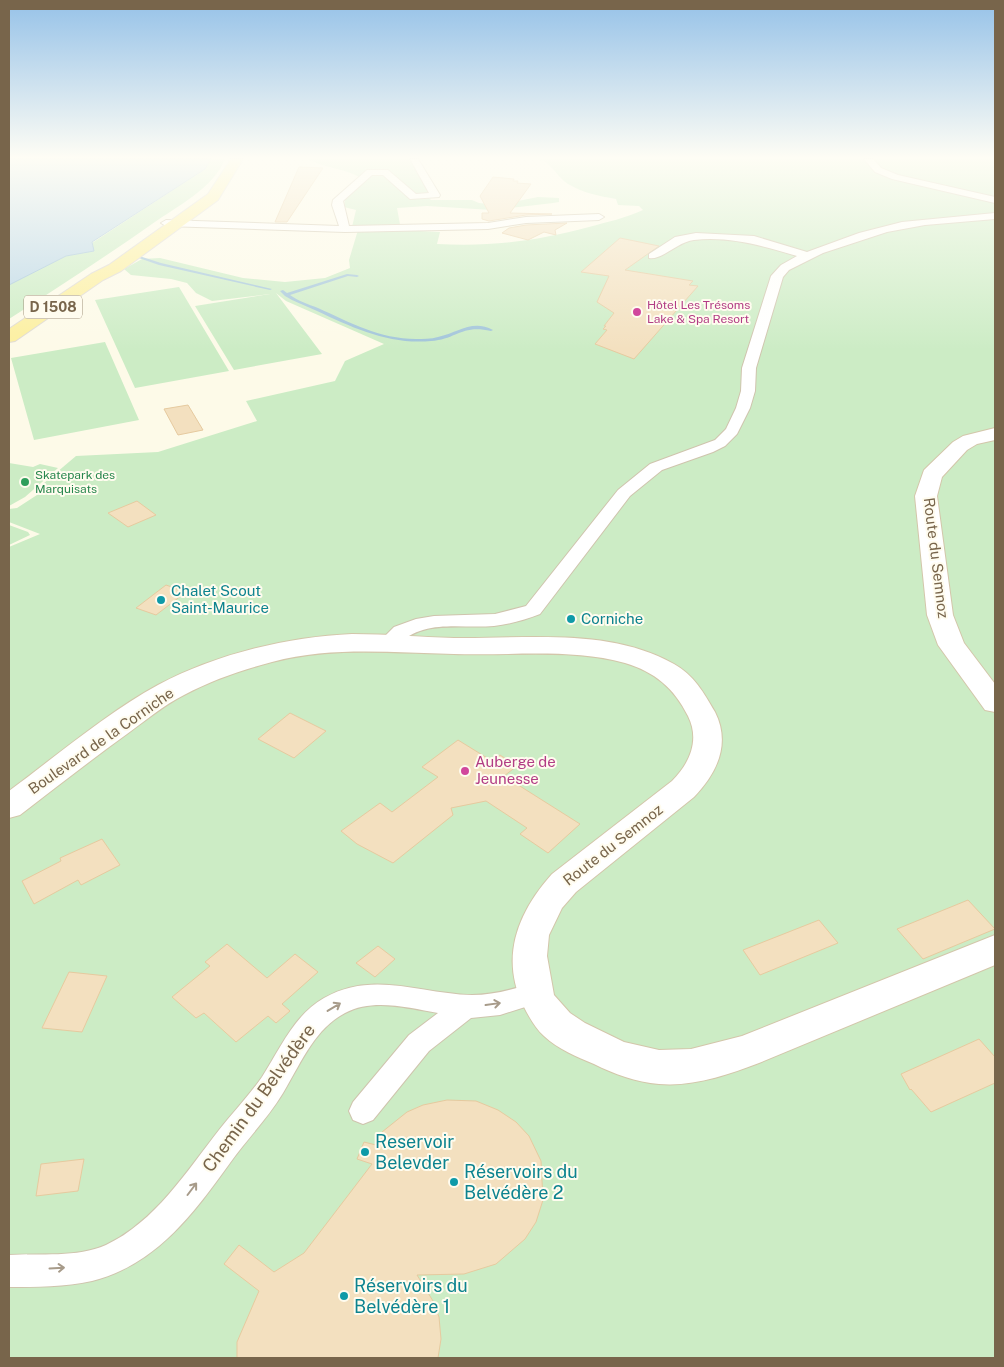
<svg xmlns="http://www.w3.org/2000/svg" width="1004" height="1367" font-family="'Public Sans',sans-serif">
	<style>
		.green { fill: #ccecc5 }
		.water { fill: #bbd7e8; stroke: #a1c4da }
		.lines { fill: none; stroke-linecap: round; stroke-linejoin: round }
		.stream { fill: #a1c4da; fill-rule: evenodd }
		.building { fill: #f3e0bf; stroke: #e6ca9f }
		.minor-casing { stroke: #cfc4ad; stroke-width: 2 }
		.secondary-casing { stroke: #d3c6aa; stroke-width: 2 }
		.primary-casing { stroke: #dfdad4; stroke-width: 2 }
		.minor { fill: #fff; fill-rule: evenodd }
		.secondary { fill: #fff; fill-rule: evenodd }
		.primary { fill: #fcef9f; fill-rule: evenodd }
		.oneway { stroke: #a79b8a }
		.hotel-dot { fill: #d1479c; stroke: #fffcef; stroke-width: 2 }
		.leisure-dot { fill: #2e9e5b; stroke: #fffcef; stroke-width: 2 }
		.culture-dot { fill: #0f9aa8; stroke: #fffcef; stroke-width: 2 }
		.labels { text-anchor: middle; stroke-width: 4; stroke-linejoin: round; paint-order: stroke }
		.far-hotel-label { font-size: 12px; fill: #b23c85; stroke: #fffcef; text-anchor: start }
		.far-leisure-label { font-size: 12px; fill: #27864d; stroke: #fffcef; text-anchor: start }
		.shield { fill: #fffcef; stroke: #a0927c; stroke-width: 1 }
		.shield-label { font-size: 14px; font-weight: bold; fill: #78654b }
		.street-label { font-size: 15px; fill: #78654b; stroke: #fffcef }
		.culture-label { font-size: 15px; fill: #0d838f; stroke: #fffcef; text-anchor: start }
		.hotel-label { font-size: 15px; fill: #b23c85; stroke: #fffcef; text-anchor: start }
		.near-street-label { font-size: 18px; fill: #78654b; stroke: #fffcef }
		.near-culture-label { font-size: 18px; fill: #0d838f; stroke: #fffcef; text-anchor: start }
	</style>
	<rect width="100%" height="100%" fill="#fdfae8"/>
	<!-- green -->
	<path class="green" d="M211,159H225C213,189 177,206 152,224C105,257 57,288 9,319V285L66,256L93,251L92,243L205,169Z
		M308,159H411L429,192L426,195L431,200H472L479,203L498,205L538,197L559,198V202L553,203L492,210L427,206L397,208L401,230L440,232L437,244C492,247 536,241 589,227C607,222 626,218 643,210L639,206L618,205L616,199C599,196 583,193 568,184C557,177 551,162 539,159H995V1358H9V547L40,534L9,522V509L17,508L37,495V489L76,456L158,452L257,421L246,401L335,381L345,361L384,344L286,301L276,293L322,354L234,370L195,306L270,294L212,301L196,293L187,283L171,279L131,275L124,269L142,259L160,258L243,278L285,282L325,278L350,268L349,260L358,230L352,227L356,210L344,207L345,199L365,181C349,168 326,169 308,159Z
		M179,287L229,371L135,388L95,300Z
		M105,342L139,420L34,440L11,358Z
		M9,463L33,467L40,464L58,468L25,497L9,506Z
		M9,525L28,532L30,535L9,545Z"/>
	<!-- water -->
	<path class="water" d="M9,159H211L205,169L92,242L94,251L66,256L9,285Z"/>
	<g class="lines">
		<!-- stream -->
		<path class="stream" d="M136,255L161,263L272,289L270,290L159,265L136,257Z
			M347,274L357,275L359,276L357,277L348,276L290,295C298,301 308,304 318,308C349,322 380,339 416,339C423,339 431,339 438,337C458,333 472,319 493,330L491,331C462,324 457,339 431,341C390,345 353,328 317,311C309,307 300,304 292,300L285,296L280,291L283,290L287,293Z"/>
	</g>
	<!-- building -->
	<path class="building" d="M299,167L323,168L287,222H275Z
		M493,177L514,179L513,181H518L517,183L531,184L510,213L552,214L526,215L489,221L482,219V213H489L480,196Z
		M567,223L555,230L556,235L544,232L528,240L502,233L509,228L526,225Z
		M620,238L659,246L625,270L693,281L689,285L698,286L634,359L595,344L607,330L603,329L606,326H604L614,313L597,302L609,276L581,272Z
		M188,405L203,430L178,435L164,409Z
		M137,501L156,515L128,527L108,513Z
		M166,585L186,592L156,615L136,608Z
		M290,713L326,731L294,758L258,739Z
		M458,740L492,761L500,755L517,766L504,776L580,824L548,853L520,834L527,828L486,801L451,808L453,815L393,863L357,844L341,831L380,803L392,812L438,777L422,767Z
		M102,839L120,865L81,885L78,880L34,904L22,881L61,861L60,858Z
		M968,900L995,929L923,959L897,929Z
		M819,920L838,943L760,975L743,950Z
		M227,944L267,978L295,954L318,972L282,1004L290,1011L276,1023L268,1016L236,1042L204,1013L196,1018L172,997L210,966L205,962Z
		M378,946L395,959L375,977L356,963Z
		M69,972L107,976L82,1032L42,1028Z
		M979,1039L995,1057V1083L931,1112L911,1089L910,1090L901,1074Z
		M447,1100L476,1101L498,1110L516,1122L529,1136L541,1161L543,1200L536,1222L525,1239L496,1264L464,1274L417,1275L433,1301L439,1317L441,1339L438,1358H237V1342L259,1291L224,1264L239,1245L274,1272L304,1253L372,1164L357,1159L364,1142L376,1145L382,1132L407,1112L423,1105Z
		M84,1159L78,1191L36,1196L41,1164Z"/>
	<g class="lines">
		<defs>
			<path id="minor" d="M410,159H418L440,195L439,197L410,199L383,175H372L343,201L349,226L488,223L526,217L599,214L604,217L599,220L526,223L488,229L345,232L166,226L161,223L166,220L339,226L332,205L333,200L367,170H388L416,194L429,193Z
				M864,159H873L881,168L898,175L995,197V203L892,179L875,172Z
				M995,213V219L925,225L887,232L823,253L789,270L783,277L756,368L755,391L750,408L737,434L725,446L713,452L662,470L630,496L540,614C525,620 510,624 494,626C457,629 424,618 395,647H381L378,643L394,627L416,619L434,616L495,614L526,606L618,490L650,464L715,440L726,429L736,408L741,391L742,368L771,276L781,265L797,256C764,246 729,236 694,240C679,241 661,261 649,258V254L675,237L696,233L754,236L807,252L859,233L902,222Z
				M535,982L544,985L548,993L544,1001L500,1015L471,1018L429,1051L373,1120L363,1124L353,1120L349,1111L353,1102L409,1035L438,1013C409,1008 373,998 345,1013C314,1029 300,1065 283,1093C268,1118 247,1139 230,1163C194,1213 156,1265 92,1281C65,1287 36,1287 9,1287V1255C40,1253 77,1258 106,1245C155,1222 187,1171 219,1130C233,1112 249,1096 262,1077C280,1049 294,1015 324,998C373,970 421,994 472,995C494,995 515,989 535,982Z"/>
			<path id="secondary" d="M995,428V440L977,444L967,450L942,477L937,496L953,615L964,643L995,684V712L985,710L938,645L927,615L915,496L924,470L953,442L963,436Z
				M352,634C387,634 420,637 454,638C526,639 609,627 674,664C694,675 704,693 715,712C731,744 717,773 694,797L576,892L562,908L549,935L547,956L554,995L570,1013L585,1023L624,1042L659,1050L691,1049L742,1036L995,935V965L759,1063C727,1075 693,1087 659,1084C636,1082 614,1074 594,1064C577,1057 558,1049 544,1036C535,1028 529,1017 523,1005C500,957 518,912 552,874L672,781C690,763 700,740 688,716C674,688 655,672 625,663C569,648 511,656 454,654C392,653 333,646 272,662C242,670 212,680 184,695C164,705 146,720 127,734C91,760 55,788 20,815L9,818V791C55,757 108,712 158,685C216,654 287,637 352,634Z"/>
			<path id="primary" d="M231,159H243L218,200L121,271L103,280L15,341L9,342V329L91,274L109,265L208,194Z"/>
		</defs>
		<!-- minor casing -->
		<use href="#minor" class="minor-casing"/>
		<!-- secondary casing -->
		<use href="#secondary" class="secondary-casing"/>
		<!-- primary casing -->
		<use href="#primary" class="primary-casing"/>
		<!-- minor -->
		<use href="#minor" class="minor"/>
		<!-- secondary -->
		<use href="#secondary" class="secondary"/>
		<!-- primary -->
		<use href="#primary" class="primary"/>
	</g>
	<!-- one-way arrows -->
	<defs><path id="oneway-shaft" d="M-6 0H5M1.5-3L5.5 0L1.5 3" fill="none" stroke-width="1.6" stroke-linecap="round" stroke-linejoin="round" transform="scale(1.25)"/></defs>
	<g class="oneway">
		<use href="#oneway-shaft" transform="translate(493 1004) rotate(-8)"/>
		<use href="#oneway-shaft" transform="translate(334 1007) rotate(-31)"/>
		<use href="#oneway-shaft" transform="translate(192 1189) rotate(-53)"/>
		<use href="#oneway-shaft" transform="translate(57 1268) rotate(-3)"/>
	</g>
	<!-- sky -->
	<linearGradient id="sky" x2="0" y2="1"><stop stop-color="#96c2e8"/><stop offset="0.45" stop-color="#fefdf5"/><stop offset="1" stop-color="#fefdf5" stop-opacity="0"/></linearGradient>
	<rect width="1004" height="350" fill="url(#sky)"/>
	<!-- markers -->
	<g class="hotel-dot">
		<circle cx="637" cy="312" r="5"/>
		<circle cx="465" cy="771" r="5"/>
	</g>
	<circle class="leisure-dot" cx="25" cy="482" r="5"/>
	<g class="culture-dot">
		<circle cx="161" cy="600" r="5"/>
		<circle cx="571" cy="619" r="5"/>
		<circle cx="365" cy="1152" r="5"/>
		<circle cx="454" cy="1182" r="5"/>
		<circle cx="344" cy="1296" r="5"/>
	</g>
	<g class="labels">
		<!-- far-hotel labels -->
		<g class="far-hotel-label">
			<text x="647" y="309">Hôtel Les Trésoms<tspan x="647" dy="14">Lake &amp; Spa Resort</tspan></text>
		</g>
		<!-- far-leisure labels -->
		<g class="far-leisure-label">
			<text x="35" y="479">Skatepark des<tspan x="35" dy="14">Marquisats</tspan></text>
		</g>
		<!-- shield labels -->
		<rect class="shield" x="24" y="295.5" width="58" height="23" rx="4"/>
		<g class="shield-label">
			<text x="53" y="312">D 1508</text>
		</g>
		<!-- street labels -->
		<g class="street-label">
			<text transform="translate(936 558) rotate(83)" y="5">Route du Semnoz</text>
			<text transform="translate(101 741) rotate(-35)" y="5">Boulevard de la Corniche</text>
			<text transform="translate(613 845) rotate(-38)" y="5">Route du Semnoz</text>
		</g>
		<!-- culture labels -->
		<g class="culture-label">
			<text x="171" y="596">Chalet Scout<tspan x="171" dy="17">Saint-Maurice</tspan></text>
			<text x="581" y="624">Corniche</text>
		</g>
		<!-- hotel labels -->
		<g class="hotel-label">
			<text x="475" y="767">Auberge de<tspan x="475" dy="17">Jeunesse</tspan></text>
		</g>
		<!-- near-street labels -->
		<g class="near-street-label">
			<text transform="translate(259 1098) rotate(-54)" y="6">Chemin du Belvédère</text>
		</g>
		<!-- near-culture labels -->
		<g class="near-culture-label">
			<text x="375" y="1148">Reservoir<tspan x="375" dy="21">Belevder</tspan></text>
			<text x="464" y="1178">Réservoirs du<tspan x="464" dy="21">Belvédère 2</tspan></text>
			<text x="354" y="1292">Réservoirs du<tspan x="354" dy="21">Belvédère 1</tspan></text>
		</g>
	</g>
	<!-- border -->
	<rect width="1004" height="1367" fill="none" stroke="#78654b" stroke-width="20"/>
</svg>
